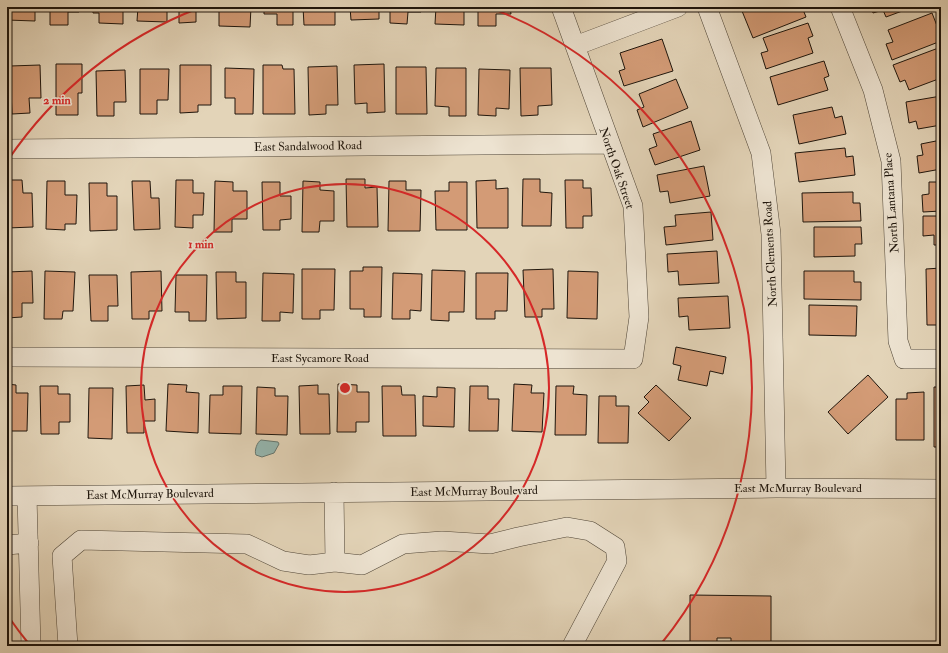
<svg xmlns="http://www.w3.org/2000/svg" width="948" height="653" font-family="'IM FELL Double Pica',serif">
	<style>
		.water { fill: #95b8b2; stroke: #657770 }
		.building { fill: #d39b76; stroke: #1e150c }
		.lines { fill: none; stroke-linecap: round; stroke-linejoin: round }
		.minor-casing { stroke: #4f4537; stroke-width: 20 }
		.minor { stroke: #ede3d1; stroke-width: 19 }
		.ring { fill: none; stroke: #d62828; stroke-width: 2 }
		.labels { text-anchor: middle; stroke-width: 3; stroke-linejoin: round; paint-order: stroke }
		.street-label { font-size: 12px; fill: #1e150c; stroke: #ede3d1 }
		.centre { fill: #d62828; stroke: #ede3d1; stroke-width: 2 }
		.ring-label { font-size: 12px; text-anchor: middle; font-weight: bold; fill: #d62828; stroke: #ede3d1; stroke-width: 3; stroke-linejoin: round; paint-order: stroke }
	</style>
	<rect width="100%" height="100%" fill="#e3d4b8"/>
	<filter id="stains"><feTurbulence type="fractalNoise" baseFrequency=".005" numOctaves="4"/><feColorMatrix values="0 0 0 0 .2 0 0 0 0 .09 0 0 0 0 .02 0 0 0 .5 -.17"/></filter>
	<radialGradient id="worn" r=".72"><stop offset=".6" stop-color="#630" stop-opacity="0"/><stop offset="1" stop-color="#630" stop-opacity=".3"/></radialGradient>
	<!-- water -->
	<path class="water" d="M261,440L278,442L279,444L274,453L262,457L256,455C254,451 257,442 261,440Z"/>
	<!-- building -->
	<path class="building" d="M7,7H35V21L7,20Z
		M50,7H79V12H68V25H50Z
		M93,7H123V24L99,23V13H93Z
		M138,7H167V22L137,21Z
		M179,7H208V9H196V22L179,23Z
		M219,7H251L250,27L219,26Z
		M264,7H293V25H277V14H264Z
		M303,7H335V25H304Z
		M350,7H379V19L351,20Z
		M390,7H421V12H408L407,24L390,23Z
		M436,7H464V25L435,24Z
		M478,7H510L511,14H496V26H478Z
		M751,7H802L806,17L753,38L742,11Z
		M871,7H913L886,17L883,10L873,13Z
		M932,13L941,36V41L892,60L886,44L893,42L888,30Z
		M808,23L813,36L808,38L813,53L766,69L761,53L768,51L763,38Z
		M662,39L673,71L624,86L619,71L625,69L620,53Z
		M941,47V78L909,90L905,80L900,82L893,65Z
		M824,61L829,76L824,78L828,90L778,105L770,77Z
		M56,64H82V93H78V115H56Z
		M384,64L385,112L367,113V103L355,104L354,65Z
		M40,65L41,98H29L30,113L12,114L10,66Z
		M180,65H211V105H198V112L180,113Z
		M263,65H282L283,69H294L295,114H263Z
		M337,66L338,105H326V114L309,115L308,67Z
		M396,67H426L427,114H396Z
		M225,68L254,69L253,114H235V98H225Z
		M436,68H466V116H449V107L435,106Z
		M520,68H551L552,105L538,106V115L521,116Z
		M140,69H169L168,100H157V114H140Z
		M479,69L510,70L509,109L496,108V116L478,115Z
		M125,70L126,102H114V116H97L96,71Z
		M676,79L688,108L643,127L637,110L644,107L639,94Z
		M941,96V125L918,129L916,121L909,123L906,102Z
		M832,107L835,118L842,116L846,134L799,144L793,115Z
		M691,121L700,150L655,165L649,149L657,146L653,134Z
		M941,140V169L919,173L917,156L923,155L921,144Z
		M845,148L846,157L853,156L855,175L799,182L795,153Z
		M704,166L710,196L670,203L668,191L660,192L657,175Z
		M346,179H365V188L377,187L378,227H347Z
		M523,179H540V192L552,193L551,226H522Z
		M7,180H22L23,193H32L33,227L7,228Z
		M176,180H193V193H204L203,215H193V228L175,227Z
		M496,180V189L508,188V228H477L476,181Z
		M565,180H583V188H591L592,216H583V228H566Z
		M47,181H65V195H77L76,224H65V230L46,229Z
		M132,181H150L151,198H159L160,229L134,230Z
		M215,181L233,182V191H247V219H232V232H214Z
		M303,181L320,182V190L334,191V221H320L319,232H302Z
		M389,181H406V190H421L420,231H388Z
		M262,182H280V196H291V219L280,220V230H263Z
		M449,182H467V230H436L435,191H449Z
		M929,182H941V211L923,212L922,195L929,194Z
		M89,183H107V196H117V230L90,231Z
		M853,192V203H860L861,221L803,222L802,193Z
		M711,212L713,240L666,245L664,227L676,226L675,215Z
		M923,216H941V245H934V235L923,236Z
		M814,227H861L862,244H855V256L814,257Z
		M717,251L719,283L679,285L678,271L668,272L667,254Z
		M363,267H382L381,317H364V309H350V271H363Z
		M941,268V325H927L926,269Z
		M302,269H335L334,310H320V319H302Z
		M553,269L554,309H542V317H525L523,270Z
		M432,270L465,271L464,312H449V321L431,320Z
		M32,271L33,303H22V317L7,318V272Z
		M45,271L75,272L73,311H63L62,319H44Z
		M161,271L162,311H149V319H132L131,272Z
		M568,271L598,272L597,319L567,318Z
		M804,271H854V282H861V300L804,299Z
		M216,272H236V282H246V318L217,319Z
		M263,273L294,274L293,313L280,312V321H262Z
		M393,273L422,274L421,311L410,310V319H392Z
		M476,273H508L507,311H495V319H476Z
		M89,275H117L118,306H108V321H91Z
		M176,275H207L206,321H189V312H175Z
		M728,296L730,328L689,330L688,316L679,317L678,298Z
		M809,305L857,306L856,336L809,335Z
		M676,347L726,357L723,374L710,371L707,386L678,380L681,366L673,364Z
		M868,375L888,397L848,434L828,412Z
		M7,384L16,385V393H28L27,431H7Z
		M168,384L187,385L186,392L199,393L198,433L166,431Z
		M338,384L357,385V392H369V422H356V432H337Z
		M514,384L532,385L531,393H544L542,432L512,431Z
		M144,385L145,400L155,399V421H144V433H127L126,386Z
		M318,385V394H329L330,434H300L299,386Z
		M656,385L691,418L669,441L638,413L649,402L644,397Z
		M40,386H58V394H70V422H59V434H41Z
		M223,386H242L241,434L209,433L210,395H223Z
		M382,386H401L402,395H415L416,436H383Z
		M470,386H488V399H499L498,431H469Z
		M556,386H574L573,394L587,395L586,435H555Z
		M257,387L275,388V396H288L287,435L256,434Z
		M437,387L455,388L454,427L423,426V396L437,397Z
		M934,387H941V447H934Z
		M89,388H113L112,439L88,438Z
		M924,392V440H896V399H907V393Z
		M599,396H616V406H629L628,443H598Z
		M690,595L771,596V646H731V638H717V646H690Z"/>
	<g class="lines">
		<defs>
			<path id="minor" d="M707,7L761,153L771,234L776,488
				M840,7L873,90L891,161L898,341L904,359H941
				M575,46L678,7
				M7,149L609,144
				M7,357L633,359L639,317L633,206L561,7
				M334,492L335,562
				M7,496L776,488L941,489
				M27,496L31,646
				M7,545L29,543
				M68,646L62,556L81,540L247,544L283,561L309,565L335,562L362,565L403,544L442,541L490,544L518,537L567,527L590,531L615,547L617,561L572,646"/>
		</defs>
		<!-- minor casing -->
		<use href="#minor" class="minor-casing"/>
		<!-- minor -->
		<use href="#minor" class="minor"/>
	</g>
	<!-- distance rings -->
	<g class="ring">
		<circle cx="345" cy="388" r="204"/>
		<path d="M29 644A407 407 0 0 1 8 616M8 160A407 407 0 0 1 199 8M491 8A407 407 0 0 1 661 644"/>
	</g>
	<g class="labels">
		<!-- street labels -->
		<g class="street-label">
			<text transform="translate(308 146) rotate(-1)" y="4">East Sandalwood Road</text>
			<text transform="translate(617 168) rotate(71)" y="4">North Oak Street</text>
			<text transform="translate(891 203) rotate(-94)" y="4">North Lantana Place</text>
			<text transform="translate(770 254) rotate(-93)" y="4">North Clements Road</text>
			<text x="320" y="362">East Sycamore Road</text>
			<text x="798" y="492">East McMurray Boulevard</text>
			<text transform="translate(474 491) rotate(-1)" y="4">East McMurray Boulevard</text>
			<text transform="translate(150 494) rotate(-1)" y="4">East McMurray Boulevard</text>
		</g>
	</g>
	<circle cx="345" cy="388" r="6" class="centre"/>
	<g class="ring-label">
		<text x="57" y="104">2 min</text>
		<text x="201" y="248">1 min</text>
	</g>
	<!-- margin -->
	<rect width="948" height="653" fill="none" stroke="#e3d4b8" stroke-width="24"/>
	<rect x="8" y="8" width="932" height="637" fill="none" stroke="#1e150c" stroke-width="2"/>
	<rect x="12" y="12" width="924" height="629" fill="none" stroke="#1e150c"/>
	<rect width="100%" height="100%" filter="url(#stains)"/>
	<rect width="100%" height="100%" fill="url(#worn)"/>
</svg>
